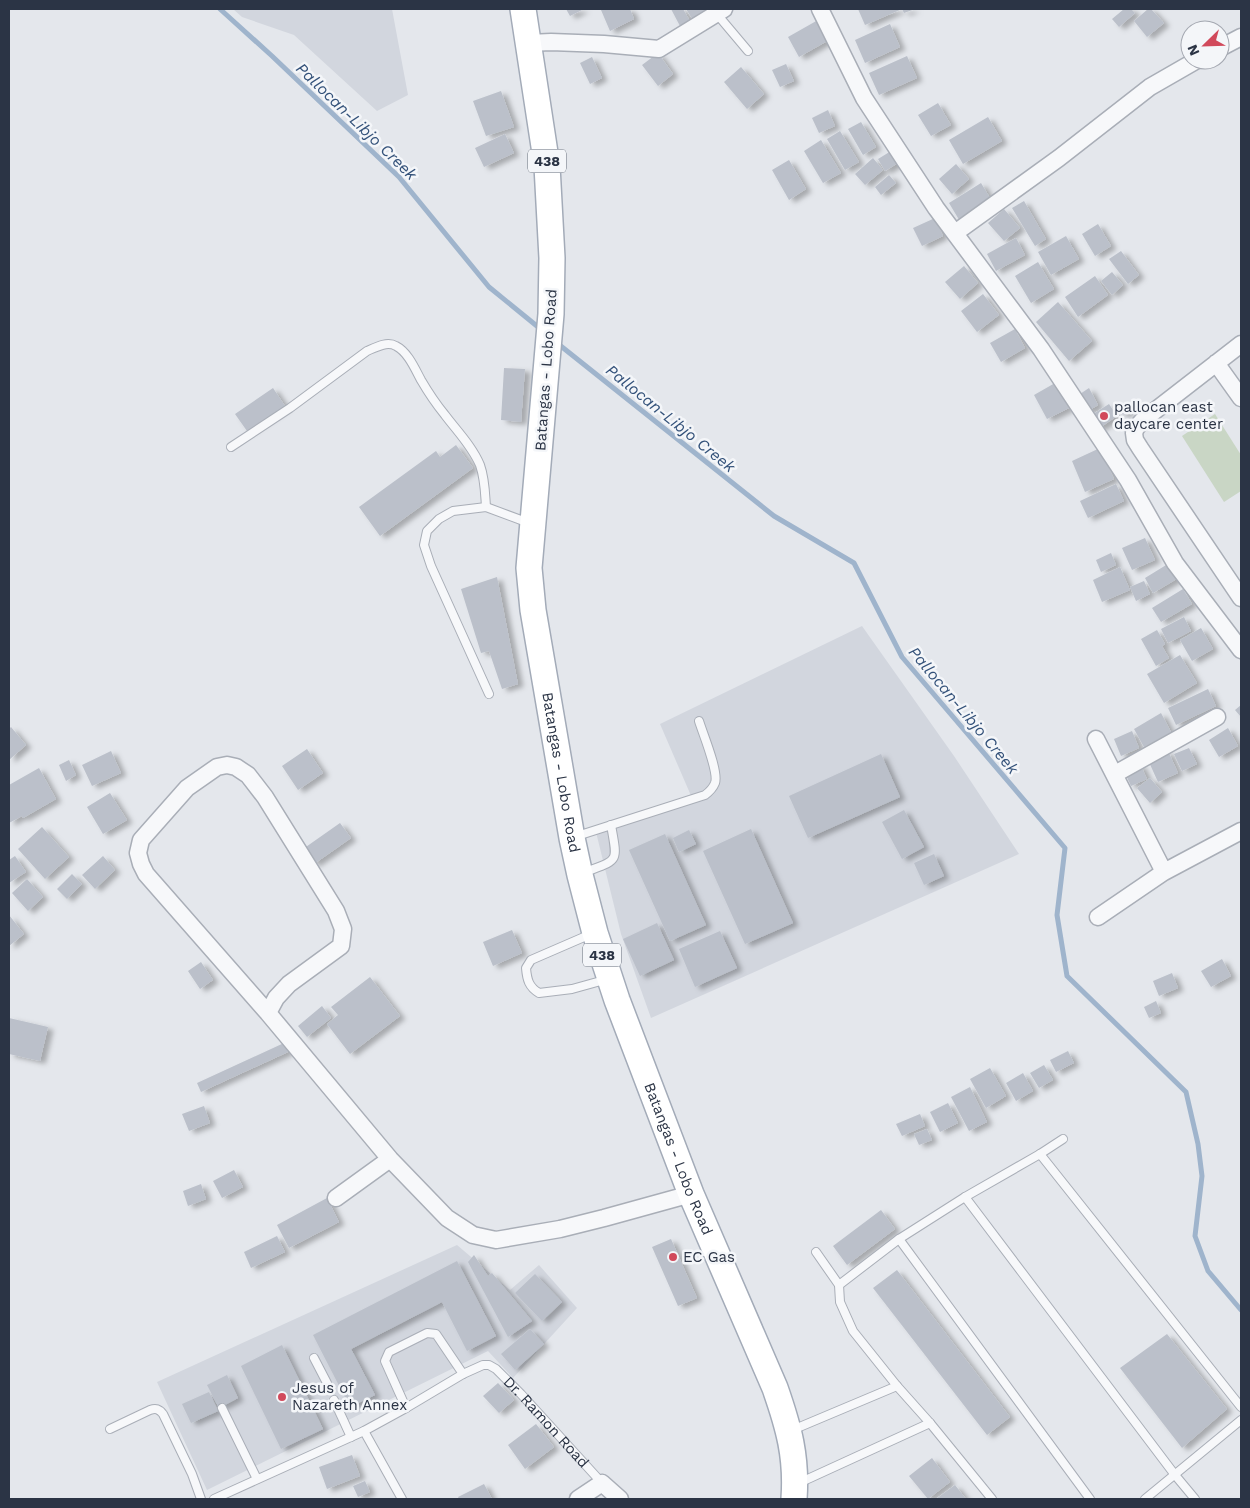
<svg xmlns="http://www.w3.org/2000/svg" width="1250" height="1508" font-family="'Work Sans',sans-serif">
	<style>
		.built { fill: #d2d6de }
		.green { fill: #c9d6c5 }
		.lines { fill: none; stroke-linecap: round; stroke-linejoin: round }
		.stream { stroke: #9fb4cc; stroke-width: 5 }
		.building { fill: #bbc0ca; filter: url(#shadow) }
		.service-casing { stroke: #a9aeb7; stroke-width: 10 }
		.minor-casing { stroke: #a9aeb7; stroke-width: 19 }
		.primary-casing { stroke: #a3abb8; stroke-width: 28 }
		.service { stroke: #f7f8fa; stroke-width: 8 }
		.minor { stroke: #f7f8fa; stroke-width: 16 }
		.primary { stroke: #fff; stroke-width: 25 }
		.poi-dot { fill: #d1495b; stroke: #f4f6f9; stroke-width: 2 }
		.labels { text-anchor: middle; stroke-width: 5; stroke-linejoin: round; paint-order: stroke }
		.shield { fill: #f4f6f9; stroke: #676e7b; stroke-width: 1 }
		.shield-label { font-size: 14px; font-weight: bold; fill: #2b3445 }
		.street-label { font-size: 15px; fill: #2b3445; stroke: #f4f6f9 }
		.poi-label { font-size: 15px; fill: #2b3445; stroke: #f4f6f9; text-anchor: start }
		.water-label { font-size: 16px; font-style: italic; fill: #34527a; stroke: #f4f6f9 }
	</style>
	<defs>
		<filter id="shadow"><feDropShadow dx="5.5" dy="3" stdDeviation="2.5" flood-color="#0004"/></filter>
	</defs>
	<rect width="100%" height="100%" fill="#e4e7ec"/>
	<!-- built -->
	<path class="built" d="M233,9H392L408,95L377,111L294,35L242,17Z
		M862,626L954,756L1019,854L651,1018L621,934L595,828L692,798L660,724Z
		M457,1245L510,1290L539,1265L577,1308L513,1378L488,1351L207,1490L157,1382Z"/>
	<!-- green -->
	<path class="green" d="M1215,414L1241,455V491L1224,502L1182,436Z"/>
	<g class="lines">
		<!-- stream -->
		<path class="stream" d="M220,9L272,56L399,177L489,287L543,331
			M557,343L774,516L854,563L902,657L1065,848L1057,915L1067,976L1186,1092L1198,1144L1202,1176L1195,1236L1208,1271L1241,1310"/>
	</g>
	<!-- building -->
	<path class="building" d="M566,9H584L570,16Z
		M603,9H630L634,19L610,31L601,10Z
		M671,9H683L690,21L680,26Z
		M686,9H706L708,11L693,20Z
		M858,9H915L904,13L902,9L865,25Z
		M1124,9H1131L1135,13L1119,27L1112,19Z
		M1148,9H1151L1164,23L1147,37L1134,21Z
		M818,20L829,40L799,57L788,37Z
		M890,24L900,47L865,63L855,40Z
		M658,53L673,74L658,86L642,65Z
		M907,56L917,78L879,95L869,73Z
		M592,57L602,78L590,84L580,63Z
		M786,64L794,81L780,87L772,70Z
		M741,67L764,94L747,109L724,82Z
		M501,91L514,127L486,136L473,101Z
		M938,103L951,125L931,136L918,115Z
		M828,110L835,126L819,133L812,118Z
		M988,117L1002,141L963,164L949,140Z
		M861,122L876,147L863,155L848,129Z
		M840,131L859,162L845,170L827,139Z
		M505,134L514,153L484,167L475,148Z
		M821,140L841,173L823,183L804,151Z
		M896,148L903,160L885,171L878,159Z
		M873,158L883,170L865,185L855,174Z
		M789,160L806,189L789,200L772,170Z
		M956,164L969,179L952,194L939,179Z
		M889,175L896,183L881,195L875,187Z
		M981,183L993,203L961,223L949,203Z
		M1024,201L1046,239L1035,246L1012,208Z
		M1004,209L1020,228L1004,241L988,223Z
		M935,218L943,236L922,246L913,228Z
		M1098,224L1111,246L1095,256L1082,234Z
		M1066,236L1079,259L1051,275L1038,252Z
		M1016,238L1025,255L996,271L987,254Z
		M1121,251L1139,275L1128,284L1109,259Z
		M1038,262L1054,289L1031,303L1015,276Z
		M964,266L978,283L960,299L945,282Z
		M1112,272L1123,285L1112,295L1101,281Z
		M1095,276L1108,295L1078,317L1065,297Z
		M983,294L999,315L977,332L961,311Z
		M1058,302L1092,341L1069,361L1036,322Z
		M1015,329L1025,348L1001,362L990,343Z
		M504,368L525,369L521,422L501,420Z
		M1055,383L1069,408L1047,419L1034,395Z
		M273,388L285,406L247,431L235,414Z
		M1089,388L1098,405L1087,412L1077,396Z
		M1109,404L1117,416L1098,429L1090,416Z
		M1119.5 410a4.5 4.5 0 1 1 9 0a4.5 4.5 0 1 1-9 0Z
		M456,445L473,468L380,536L359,507L436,451L440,457Z
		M1100,448L1114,479L1085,492L1072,461Z
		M1116,484L1124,501L1088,518L1080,501Z
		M1145,538L1155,560L1132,570L1122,548Z
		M1111,553L1116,565L1101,572L1096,560Z
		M1171,562L1180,577L1153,593L1145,578Z
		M1120,567L1130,590L1102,602L1093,580Z
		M497,577L518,684L502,689L489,651L481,653L461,589Z
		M1144,581L1150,594L1136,601L1130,587Z
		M1183,589L1192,604L1161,622L1152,608Z
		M1184,617L1191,631L1168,643L1161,629Z
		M1201,628L1213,649L1192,661L1180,640Z
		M1157,630L1165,644L1162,646L1169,658L1156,666L1141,639Z
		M1180,655L1197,683L1164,703L1147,674Z
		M1208,689L1216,706L1176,725L1168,708Z
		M1241,705V717L1235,710Z
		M1161,713L1171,732L1144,747L1134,729Z
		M11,727L26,745L9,760V729Z
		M1228,728L1238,746L1219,757L1209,740Z
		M1132,731L1139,748L1121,756L1114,739Z
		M1189,748L1197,764L1182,771L1174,754Z
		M307,749L323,773L298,790L282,766Z
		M111,751L121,773L92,786L82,765Z
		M1168,751L1178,773L1158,782L1148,760Z
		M881,754L900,797L808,838L789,796Z
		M69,760L76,775L66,781L59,765Z
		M1140,764L1147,779L1131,786L1124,771Z
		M39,768L56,799L23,818L22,816L9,823V785Z
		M1150,778L1162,792L1150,803L1137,788Z
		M110,793L127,820L103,834L87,807Z
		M904,810L924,847L902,859L882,822Z
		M340,823L351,838L314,864L303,849Z
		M42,827L69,857L45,879L18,849Z
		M751,829L793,923L745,944L703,851Z
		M689,830L696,844L679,852L673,838Z
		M665,834L706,925L670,941L629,850Z
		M934,854L944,876L924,885L914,863Z
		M15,856L26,872L9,883V860Z
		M103,856L115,870L95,889L82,875Z
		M72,874L82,884L67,899L57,889Z
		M27,879L43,897L28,911L12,893Z
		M9,915L24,934L9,946Z
		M657,923L674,960L640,976L623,939Z
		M512,930L522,953L493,966L483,942Z
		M720,931L737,968L695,987L679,949Z
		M1222,959L1231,976L1211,987L1201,971Z
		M201,962L213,980L200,989L188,971Z
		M1172,973L1178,988L1159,996L1153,981Z
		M370,977L400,1016L350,1054L327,1024L338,1015L331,1007Z
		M1156,1001L1161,1013L1149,1018L1144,1007Z
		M322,1006L331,1018L307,1037L298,1026Z
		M9,1018L48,1027L40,1061L9,1054Z
		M284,1043L288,1052L201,1092L197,1083Z
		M1068,1051L1074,1063L1056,1072L1050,1060Z
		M1044,1065L1053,1080L1039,1088L1030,1073Z
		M990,1068L1006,1096L986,1108L970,1079Z
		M1023,1073L1033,1091L1016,1101L1006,1083Z
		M970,1087L987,1122L969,1131L951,1097Z
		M948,1103L958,1123L940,1132L930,1112Z
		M204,1106L210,1123L189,1131L182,1114Z
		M920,1114L925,1126L902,1136L896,1124Z
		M927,1129L932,1140L919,1145L914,1134Z
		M234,1170L243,1187L222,1198L213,1181Z
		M201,1184L206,1199L188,1206L183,1191Z
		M327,1198L339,1222L289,1248L277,1225Z
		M881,1210L895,1229L847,1265L833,1246Z
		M277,1236L285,1252L251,1268L244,1252Z
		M671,1239L697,1298L678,1306L652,1247Z
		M474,1255L488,1276L492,1273L532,1321L508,1337L468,1262Z
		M457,1261L496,1336L467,1351L442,1302L351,1349L375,1395L350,1407L313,1335Z
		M897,1270L1010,1417L987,1435L873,1288Z
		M535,1274L562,1302L542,1321L515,1293Z
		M530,1329L544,1344L515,1370L501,1354Z
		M1167,1334L1227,1409L1182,1448L1120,1368Z
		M282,1345L323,1429L281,1449L241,1366Z
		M227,1375L238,1398L219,1408L207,1385Z
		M498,1383L514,1400L499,1413L483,1396Z
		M209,1392L218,1411L191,1423L182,1404Z
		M536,1424L554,1447L525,1469L508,1445Z
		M352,1455L360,1476L327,1489L319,1467Z
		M932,1458L950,1482L928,1499L909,1476Z
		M365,1481L370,1492L358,1497L353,1486Z
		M484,1484L492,1499H459L458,1497Z
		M955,1485L966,1499H936Z"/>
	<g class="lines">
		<defs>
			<g id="service">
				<path d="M716,13L748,51"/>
				<path d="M231,447L290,408L367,351C376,347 387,341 396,346C408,352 415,369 421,380C428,392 436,404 445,415C457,431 472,446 480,465C485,479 485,493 486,507"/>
				<path d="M489,694L431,566L424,545L427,531L439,519L453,511L486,507L529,523"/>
				<path d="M574,837L705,795C709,792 713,788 715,783C719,772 703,734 699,721"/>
				<path d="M583,873C619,859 618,864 611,825"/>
				<path d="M591,934L531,960L526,968C527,980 529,987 539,993L572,989L608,979"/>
				<path d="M1040,1154L1241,1407"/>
				<path d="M965,1197L1175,1475L1195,1499"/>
				<path d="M899,1239L1090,1499"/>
				<path d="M816,1252L839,1285L840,1302L853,1331L897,1386L930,1423L992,1499"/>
				<path d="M839,1285L899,1239L965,1197L1040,1154L1063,1139"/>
				<path d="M314,1358L327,1383"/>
				<path d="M334,1400L351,1437"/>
				<path d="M222,1408L257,1479"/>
				<path d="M406,1408L385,1361L389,1352L427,1333L436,1334L463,1374"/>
				<path d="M110,1429L150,1410C156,1408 159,1409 163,1414L192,1474L201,1499"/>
				<path d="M364,1431L402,1499"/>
				<path d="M790,1431L897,1386"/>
				<path d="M799,1483L930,1423"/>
				<path id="s1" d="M214,1499L364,1431L406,1408L463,1374L483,1365H489L496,1369L521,1394L602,1483"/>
				<path d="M1145,1499L1241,1420"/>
			</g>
			<path id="minor" d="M820,9L864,98L936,208L1041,349L1128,480L1175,563L1241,650
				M529,43L551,42L604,44L659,49L724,9
				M1220,48L1241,37
				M955,233L1059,158L1150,87L1197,60
				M1241,344L1143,420L1136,428L1134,433L1135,440L1140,448L1241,598
				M1216,363L1241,398
				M1096,739L1164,872
				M1115,774L1217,717
				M1098,917L1164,872L1241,831
				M268,1013L276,998L289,984L341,946L343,929L336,911L265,797L248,775L236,767L227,765L217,767L187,788L141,840L138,853L141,864L146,874L268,1013L390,1159L447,1218L473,1235L496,1240L560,1229L604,1218L691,1194
				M336,1198L390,1159
				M578,1499L602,1483L620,1499"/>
			<g id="primary">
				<path id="s2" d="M523,9L547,166L552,258L551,314L529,568L533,610L572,838L580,875L595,933L617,1000L691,1194L775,1388C789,1428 797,1457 794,1499"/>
			</g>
		</defs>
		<!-- service casing -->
		<use href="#service" class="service-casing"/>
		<!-- minor casing -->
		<use href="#minor" class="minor-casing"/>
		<!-- primary casing -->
		<use href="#primary" class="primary-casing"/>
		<!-- service -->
		<use href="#service" class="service"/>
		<!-- minor -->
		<use href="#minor" class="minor"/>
		<!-- primary -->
		<use href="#primary" class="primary"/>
	</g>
	<!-- markers -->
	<g class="poi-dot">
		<circle cx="1104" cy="416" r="5"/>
		<circle cx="673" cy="1257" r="5"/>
		<circle cx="282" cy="1397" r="5"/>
	</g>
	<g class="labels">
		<!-- shield labels -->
		<g class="shield">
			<rect x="528" y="149.5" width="38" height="23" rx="4"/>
			<rect x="583" y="943.5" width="38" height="23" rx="4"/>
		</g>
		<g class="shield-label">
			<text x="547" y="166">438</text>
			<text x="602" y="960">438</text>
		</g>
		<!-- street labels -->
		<g class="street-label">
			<text transform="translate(546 370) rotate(-86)" y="5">Batangas - Lobo Road</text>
			<text dy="5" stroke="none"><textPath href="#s2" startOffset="769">Batangas - Lobo Road</textPath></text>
			<text dy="5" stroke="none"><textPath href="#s2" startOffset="1174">Batangas - Lobo Road</textPath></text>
			<text dy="5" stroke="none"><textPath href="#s1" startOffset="388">Dr. Ramon Road</textPath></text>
		</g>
		<!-- poi labels -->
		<g class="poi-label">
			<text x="1114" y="412">pallocan east<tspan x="1114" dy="17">daycare center</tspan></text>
			<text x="683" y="1262">EC Gas</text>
			<text x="292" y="1393">Jesus of<tspan x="292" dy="17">Nazareth Annex</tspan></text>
		</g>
		<!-- water labels -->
		<g class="water-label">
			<text transform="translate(357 121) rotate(44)" y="6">Pallocan-Libjo Creek</text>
			<text transform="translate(671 418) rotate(39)" y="6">Pallocan-Libjo Creek</text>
			<text transform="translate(964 710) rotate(50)" y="6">Pallocan-Libjo Creek</text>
		</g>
	</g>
	<!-- border -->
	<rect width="1250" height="1508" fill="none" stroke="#2b3445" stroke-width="20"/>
	<!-- north arrow -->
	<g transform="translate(1205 45) rotate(247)"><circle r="24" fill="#f4f6f9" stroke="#a4a8b1"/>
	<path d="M0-4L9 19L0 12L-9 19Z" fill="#d1495b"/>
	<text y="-8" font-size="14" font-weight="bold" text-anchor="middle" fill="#2b3445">N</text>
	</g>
</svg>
